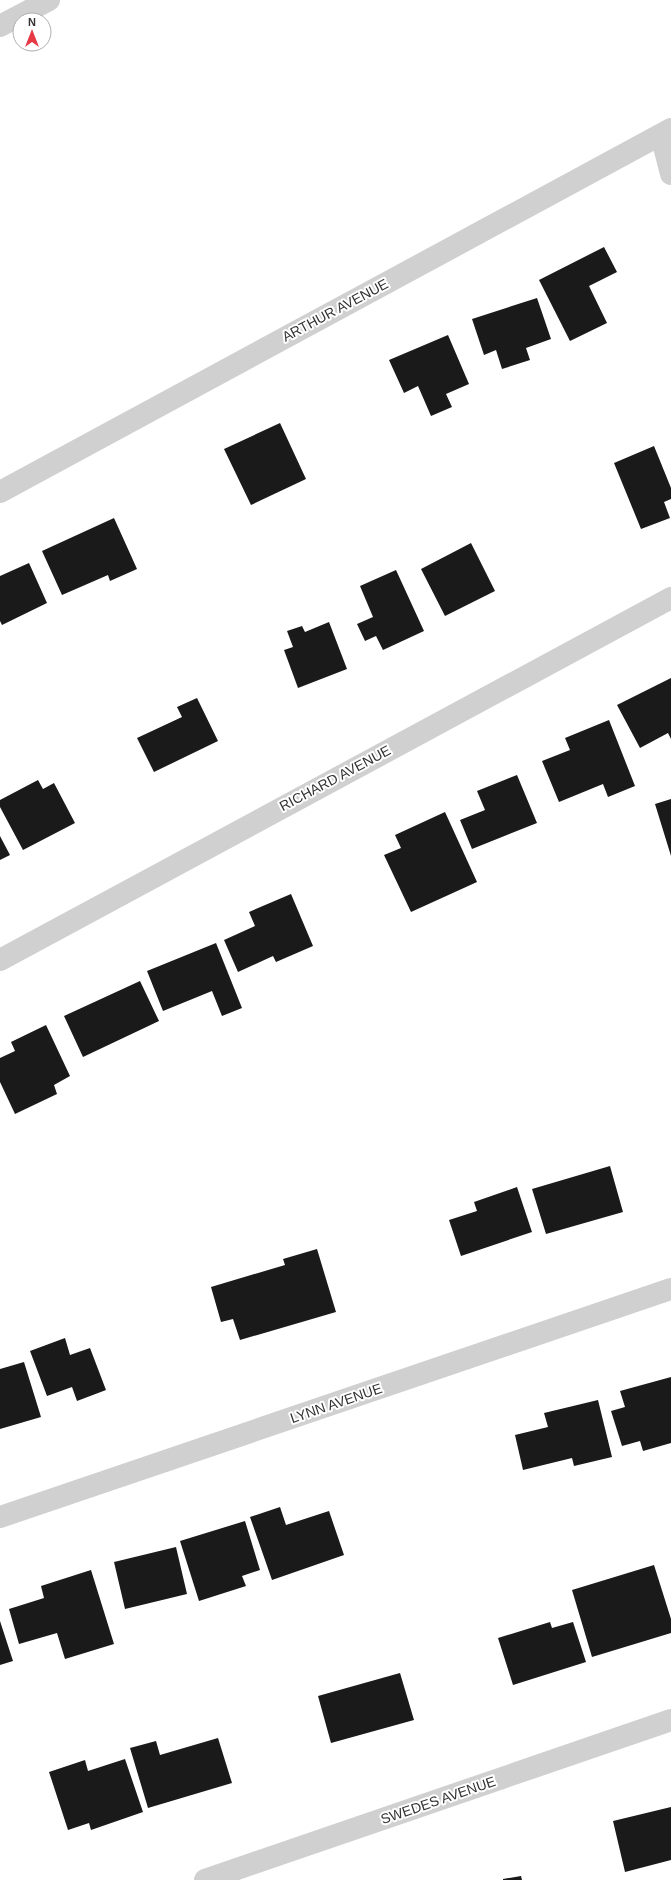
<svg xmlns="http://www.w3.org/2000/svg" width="671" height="1880" font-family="Arial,sans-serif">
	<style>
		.building { fill: #1a1a1a }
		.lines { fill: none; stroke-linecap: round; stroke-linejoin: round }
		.minor { stroke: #d0d0d0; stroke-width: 22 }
		.labels { text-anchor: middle; stroke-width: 4; stroke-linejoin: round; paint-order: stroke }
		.street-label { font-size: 14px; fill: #333; stroke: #fff }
	</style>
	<rect width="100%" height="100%" fill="#fff"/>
	<!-- building -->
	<path class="building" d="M604,247L617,272L589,286L607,323L570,341L539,280Z
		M537,298L551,339L526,348L530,360L502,369L496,350L484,355L472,319Z
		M448,335L469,384L446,394L452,407L431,416L418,386L404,393L389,360Z
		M280,423L306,479L251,505L224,449Z
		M654,446L671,488V499L664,502L670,518L641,529L614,463Z
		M114,518L137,569L110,581L108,575L62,595L42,551Z
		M471,543L495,591L445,616L421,569Z
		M29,563L47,603L2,625L0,621V576Z
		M396,570L424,631L383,650L376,636L365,641L357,624L373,617L360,586Z
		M329,622L347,669L298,688L284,650L293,647L287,631L302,626L305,632Z
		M671,678V739L668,733L640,748L617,705Z
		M197,698L218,741L154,772L137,738L182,717L177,707Z
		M609,720L635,786L608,797L603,784L559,802L542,761L570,750L565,738Z
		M517,775L537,823L472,849L460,820L485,810L477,791Z
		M38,780L43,789L54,783L75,823L23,850L0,807V800Z
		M671,799V856L655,804Z
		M445,812L477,882L411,912L384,855L401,848L395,835Z
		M0,836L10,855L0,860Z
		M291,894L313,946L276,962L273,956L238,972L224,940L255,926L249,912Z
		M216,943L242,1008L222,1016L212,991L163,1011L147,971Z
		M140,981L159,1021L83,1057L64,1016Z
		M46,1025L70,1076L54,1085L57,1094L15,1114L0,1082V1058L15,1051L11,1042Z
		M610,1166L623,1212L546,1234L532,1189Z
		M517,1187L532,1232L461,1256L449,1220L477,1211L474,1202Z
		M317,1249L336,1312L240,1340L233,1319L221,1322L211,1287L285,1265L283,1259Z
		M65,1338L70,1355L90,1348L106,1390L77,1401L72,1387L47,1396L30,1351Z
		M24,1362L41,1417L0,1429V1369Z
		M671,1377V1443L643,1451L640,1441L622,1446L611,1411L625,1407L620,1391Z
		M598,1400L612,1457L574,1466L572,1458L523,1470L515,1435L548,1427L544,1413Z
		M280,1507L286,1525L329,1511L344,1555L272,1580L250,1517Z
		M245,1521L260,1570L242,1576L246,1586L199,1601L180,1541Z
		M176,1547L187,1594L125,1609L114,1562Z
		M654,1565L671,1619V1633L592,1657L572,1590Z
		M91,1570L114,1644L65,1659L57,1633L19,1644L9,1609L44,1598L41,1586Z
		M0,1621L13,1661L0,1665Z
		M550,1622L552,1628L573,1622L586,1662L513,1685L498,1638Z
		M400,1673L414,1720L331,1743L318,1696Z
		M218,1738L232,1783L148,1808L130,1748L156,1741L160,1755Z
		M125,1759L143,1812L91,1830L89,1823L68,1830L49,1772L85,1760L88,1771Z
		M671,1807V1860L625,1872L613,1821Z
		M521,1876L522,1880H503V1879Z"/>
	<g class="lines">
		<!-- minor -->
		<path class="minor" d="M0,26L49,0
			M661,135L671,174
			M0,492L671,129
			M0,960L671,598
			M0,1517L671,1289
			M205,1880L671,1720"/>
	</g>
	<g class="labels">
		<!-- street labels -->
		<g class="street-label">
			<text transform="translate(335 310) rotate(-28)" y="5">ARTHUR AVENUE</text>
			<text transform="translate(335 778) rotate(-28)" y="5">RICHARD AVENUE</text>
			<text transform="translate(336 1403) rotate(-19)" y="5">LYNN AVENUE</text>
			<text transform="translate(438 1800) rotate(-19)" y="5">SWEDES AVENUE</text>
		</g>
	</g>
	<!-- north arrow -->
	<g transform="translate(32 32)"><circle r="19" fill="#ffffff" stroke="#adadad"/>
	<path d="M0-3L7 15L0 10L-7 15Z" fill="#e63946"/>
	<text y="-6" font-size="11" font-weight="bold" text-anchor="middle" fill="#333333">N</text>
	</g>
</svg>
